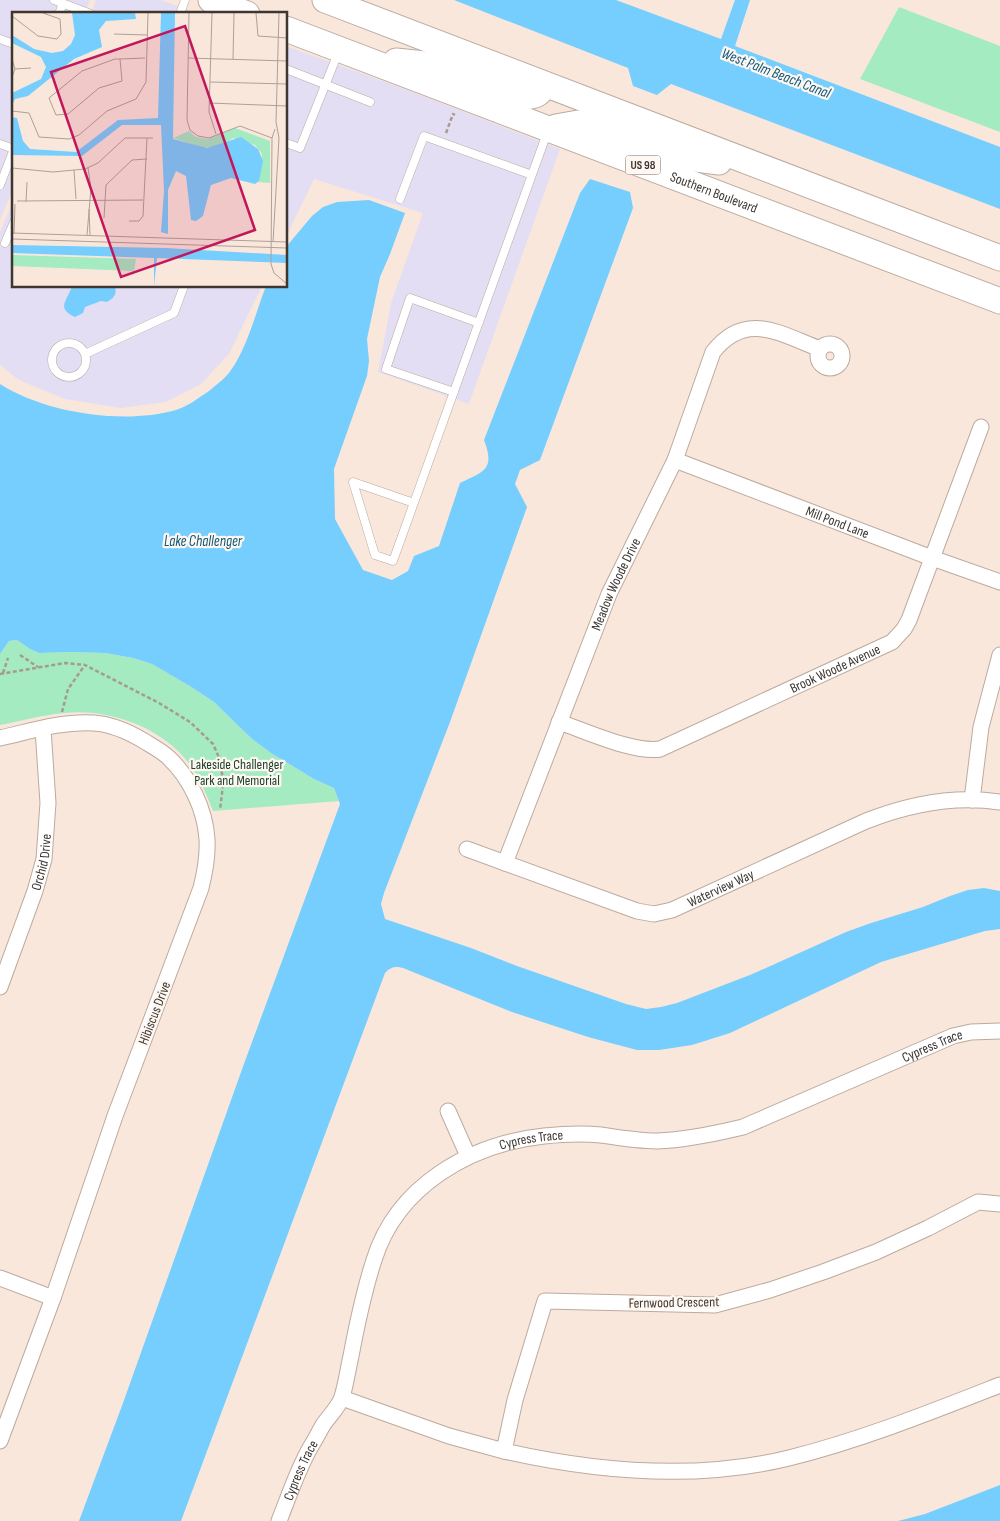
<svg xmlns="http://www.w3.org/2000/svg" width="1000" height="1521" font-family="'Sofia Sans Condensed',sans-serif">
	<style>
		.commercial { fill: #e3def3 }
		.green { fill: #a4ebc2 }
		.water { fill: #75cefe }
		.lines { fill: none; stroke-linecap: round; stroke-linejoin: round }
		.service-casing { stroke: #bcaa9f; stroke-width: 9 }
		.minor-casing { stroke: #bcaa9f; stroke-width: 17 }
		.trunk-casing { stroke: #bcaa9f; stroke-width: 27 }
		.path { stroke: #a79a91; stroke-width: 2.5; stroke-dasharray: 4 2.5; stroke-linecap: butt }
		.service { stroke: #fff; stroke-width: 8 }
		.minor { stroke: #fff; stroke-width: 15 }
		.trunk { stroke: #fff; stroke-width: 25 }
		.labels { text-anchor: middle; stroke-width: 4.5; stroke-linejoin: round; paint-order: stroke }
		.shield { fill: #fef7f2; stroke: #77706b; stroke-width: 1 }
		.shield-label { font-size: 12px; font-weight: bold; fill: #3d3631 }
		.street-label { font-size: 14px; fill: #3d3631; stroke: #fef7f2 }
		.park-label { font-size: 14px; fill: #1c412d; stroke: #fef7f2 }
		.water-label { font-size: 15px; font-style: italic; fill: #105777; stroke: #fef7f2 }
		.inset-road { fill: none; stroke: #aea097; stroke-width: 1 }
		.view { fill: #c2185b; fill-opacity: 0.15; stroke: #c2185b; stroke-width: 2.5 }
		.inset-edge { fill: none; stroke: #3d3631; stroke-width: 2.5 }
	</style>
	<rect width="100%" height="100%" fill="#fae7db"/>
	<!-- commercial -->
	<path class="commercial" d="M0,0H90L85,14H14V187L0,220Z
		M96,0H161L199,14H91Z
		M286,46L402,88L560,149L469,404L378,372L391,303L423,213L314,179L286,237Z
		M14,199V286H262L229,354L201,384L166,402L121,408L65,399L19,380L0,365V232Z"/>
	<!-- green -->
	<path class="green" d="M899,7L1000,46V132L860,79Z
		M17,640L30,649L39,653L71,652L105,653L133,658L152,664L193,688L214,702L252,739L271,753L314,779L334,788L339,801L213,811C207,795 200,780 191,766C164,728 110,708 64,713C43,715 21,721 0,725V654L9,641Z"/>
	<!-- water -->
	<path class="water" d="M454,0H616L721,39L735,0H750L735,46L1000,147V209L671,84L657,95L633,86L628,68Z
		M590,179L630,192L633,208L540,460L520,470L515,484L527,507L450,722L384,893L381,904L385,919L471,948L517,966L626,1004L646,1009L661,1007L677,1003L750,975L846,932L871,923L923,907L950,896L968,890L984,888L1000,891V929L985,931L881,962L730,1033L692,1045L659,1050H637L588,1037L512,1012L403,968C396,966 390,967 385,973L181,1521H79L123,1403L245,1061L340,804L334,788L314,779L271,753L252,739L214,702L193,688L152,664L133,658L105,653L71,652L39,653L30,649L17,640L9,641L0,654V384C45,413 124,425 176,410C189,406 198,398 209,391C216,385 226,378 231,370C247,348 256,312 266,286H286V247L312,216L323,207L337,202L369,200L405,213L390,254L380,277L367,339L369,361L367,376L334,469L335,519L363,570L392,580L408,571L414,556L439,546L460,483C485,471 495,469 484,440L580,193Z
		M72,286H115C117,295 114,298 107,302L101,301L85,307L83,313L75,317C55,308 68,300 72,286Z
		M1000,1485V1521H898L925,1514Z"/>
	<g class="lines">
		<defs>
			<path id="service" d="M54,0L91,14
				M59,14L63,3
				M180,14L185,0
				M0,39L14,44
				M286,69L370,102
				M286,143L300,148L338,53
				M0,144L14,149L0,185
				M400,199L424,136L532,175
				M5,243L14,222
				M52 360a17 17 0 1 1 34 0a17 17 0 1 1-34 0Z
				M85,354L174,313L184,286
				M454,392L386,369L410,298L479,323
				M414,503L353,482L375,555L393,561C445,419 495,275 547,133"/>
			<g id="minor">
				<circle cx="830" cy="356" r="12"/>
				<path id="s1" d="M675,460L932,558L1000,582"/>
				<path id="s2" d="M559,722C586,731 633,753 660,749L892,642L904,629L909,620L981,427"/>
				<path d="M0,738C31,731 62,721 94,723C110,724 129,732 144,741C152,746 162,751 169,758C190,778 205,809 207,839C208,856 205,872 201,888L115,1116L53,1298L0,1441"/>
				<path d="M972,800L981,727L1000,655"/>
				<path id="s3" d="M467,849L637,911L654,914L672,910L866,821C909,804 954,795 1000,802"/>
				<path id="s4" d="M505,863L609,594L675,460L713,352C746,310 780,334 820,349"/>
				<path id="s5" d="M0,987L35,891L44,859L48,803L43,729"/>
				<path d="M448,1111L468,1156"/>
				<path d="M1000,1204L978,1202L928,1228L876,1252L823,1272L770,1290L715,1305L545,1301L515,1400L504,1451C597,1472 695,1481 789,1458C861,1440 931,1412 1000,1385"/>
				<path d="M0,1278L53,1298"/>
				<path d="M342,1398L449,1436L504,1451"/>
				<path id="s6" d="M279,1521C289,1496 297,1471 310,1448C315,1440 319,1432 323,1425C329,1416 339,1407 342,1397C346,1384 348,1369 351,1356C357,1324 364,1291 374,1260C397,1186 470,1144 544,1136C563,1134 582,1133 601,1135C620,1138 638,1141 657,1141C686,1140 714,1134 743,1127L953,1036L971,1032L1000,1031"/>
			</g>
			<g id="trunk">
				<path d="M211,0L247,14"/>
				<path d="M325,0L1000,258"/>
				<path id="s7" d="M286,29L1000,301"/>
				<path d="M396,61L444,66L523,96C534,97 539,95 545,85"/>
				<path d="M556,127L578,123L590,126L665,155L719,162"/>
			</g>
		</defs>
		<!-- service casing -->
		<use href="#service" class="service-casing"/>
		<!-- minor casing -->
		<use href="#minor" class="minor-casing"/>
		<!-- trunk casing -->
		<use href="#trunk" class="trunk-casing"/>
		<!-- path -->
		<path class="path" d="M446,133L453,114L455,115
			M20,655L38,667
			M3,673L8,658
			M0,674L65,663L85,665L159,703L190,722L213,744L221,762L223,785L220,810
			M62,712L68,689L85,665"/>
		<!-- service -->
		<use href="#service" class="service"/>
		<!-- minor -->
		<use href="#minor" class="minor"/>
		<!-- trunk -->
		<use href="#trunk" class="trunk"/>
	</g>
	<g class="labels">
		<!-- shield labels -->
		<rect class="shield" x="625.5" y="155.5" width="35" height="19" rx="4"/>
		<g class="shield-label">
			<text x="643" y="169">US 98</text>
		</g>
		<!-- street labels -->
		<g class="street-label">
			<text dy="5" stroke="none"><textPath href="#s7" startOffset="458">Southern Boulevard</textPath></text>
			<text dy="5" stroke="none"><textPath href="#s1" startOffset="174">Mill Pond Lane</textPath></text>
			<text dy="5" stroke="none"><textPath href="#s4" startOffset="300">Meadow Woode Drive</textPath></text>
			<text dy="5" stroke="none"><textPath href="#s2" startOffset="298">Brook Woode Avenue</textPath></text>
			<text dy="5" stroke="none"><textPath href="#s5" startOffset="132">Orchid Drive</textPath></text>
			<text dy="5" stroke="none"><textPath href="#s3" startOffset="270">Waterview Way</textPath></text>
			<text transform="translate(154 1013) rotate(-69)" y="5">Hibiscus Drive</text>
			<text dy="5" stroke="none"><textPath href="#s6" startOffset="910">Cypress Trace</textPath></text>
			<text dy="5" stroke="none"><textPath href="#s6" startOffset="490">Cypress Trace</textPath></text>
			<text transform="translate(674 1302) rotate(-1)" y="5">Fernwood Crescent</text>
			<text dy="5" stroke="none"><textPath href="#s6" startOffset="55">Cypress Trace</textPath></text>
		</g>
		<!-- park labels -->
		<g class="park-label">
			<text x="237" y="769">Lakeside Challenger<tspan x="237" dy="16">Park and Memorial</tspan></text>
		</g>
		<!-- water labels -->
		<g class="water-label">
			<text transform="translate(776 73) rotate(21)" y="5">West Palm Beach Canal</text>
			<text x="203" y="546">Lake Challenger</text>
		</g>
	</g>
	<!-- overview -->
	<g transform="translate(12 12)">
		<rect width="275" height="275" fill="#fae7db"/>
		<path d="M223,116L258,129V171L246,170L250,142L243,133L221,126L211,133L192,136L161,126L177,119L184,125L196,127ZM0,243L124,247L122,259L0,254Z" fill="#a4ebc2"/>
		<path d="M60,1H123L124,7L94,9L87,18L90,35L62,47L16,84L3,87L0,93V81L29,67L34,55L29,45L0,31V23L22,37L40,41L51,39L59,32L63,23ZM149,1H163L161,127L195,136L229,125L246,137L251,149L247,169L243,172L219,166L199,173L191,204L184,209L179,208L174,164L164,159L156,178V222L149,220L152,179L149,113H110L70,144L0,143V105L5,106L11,129L18,137L64,140L106,108L146,106ZM0,233L154,236L275,243V251L145,246L142,274V246L0,241Z" fill="#75cefe"/>
		<path class="inset-road" d="M177,1L175,108L178,118L186,124L197,126L228,114L260,126M200,1L197,100L204,122M244,1L246,24L275,26M0,4L26,24L45,27L49,22L48,7L31,1M102,22L135,23M176,46L275,49M0,47L3,57L0,65M103,47H108L110,69L87,76L56,102L44,103L37,86L70,59ZM108,47L133,46M221,47L222,1M3,57L19,56M198,70L275,72M197,91L275,94M0,99L17,101L27,125L57,127L67,123L95,99L124,87L134,70L136,1M0,156L41,160L73,157L86,151L113,126H141M62,158L64,187M5,189L131,188M14,190L15,170M77,197L78,223M92,206L94,173L120,148L135,147M117,209H127L131,204L135,126M0,221L275,230M2,222L3,192M75,223L79,176L76,156M0,227L275,236M261,230L267,126L264,110L267,1M259,252L260,126L263,117M259,252L262,261L275,272"/>
		<path class="view" d="M173,14L243,218L109,265L39,60Z"/>
		<rect width="275" height="275" class="inset-edge"/>
	</g>
</svg>
